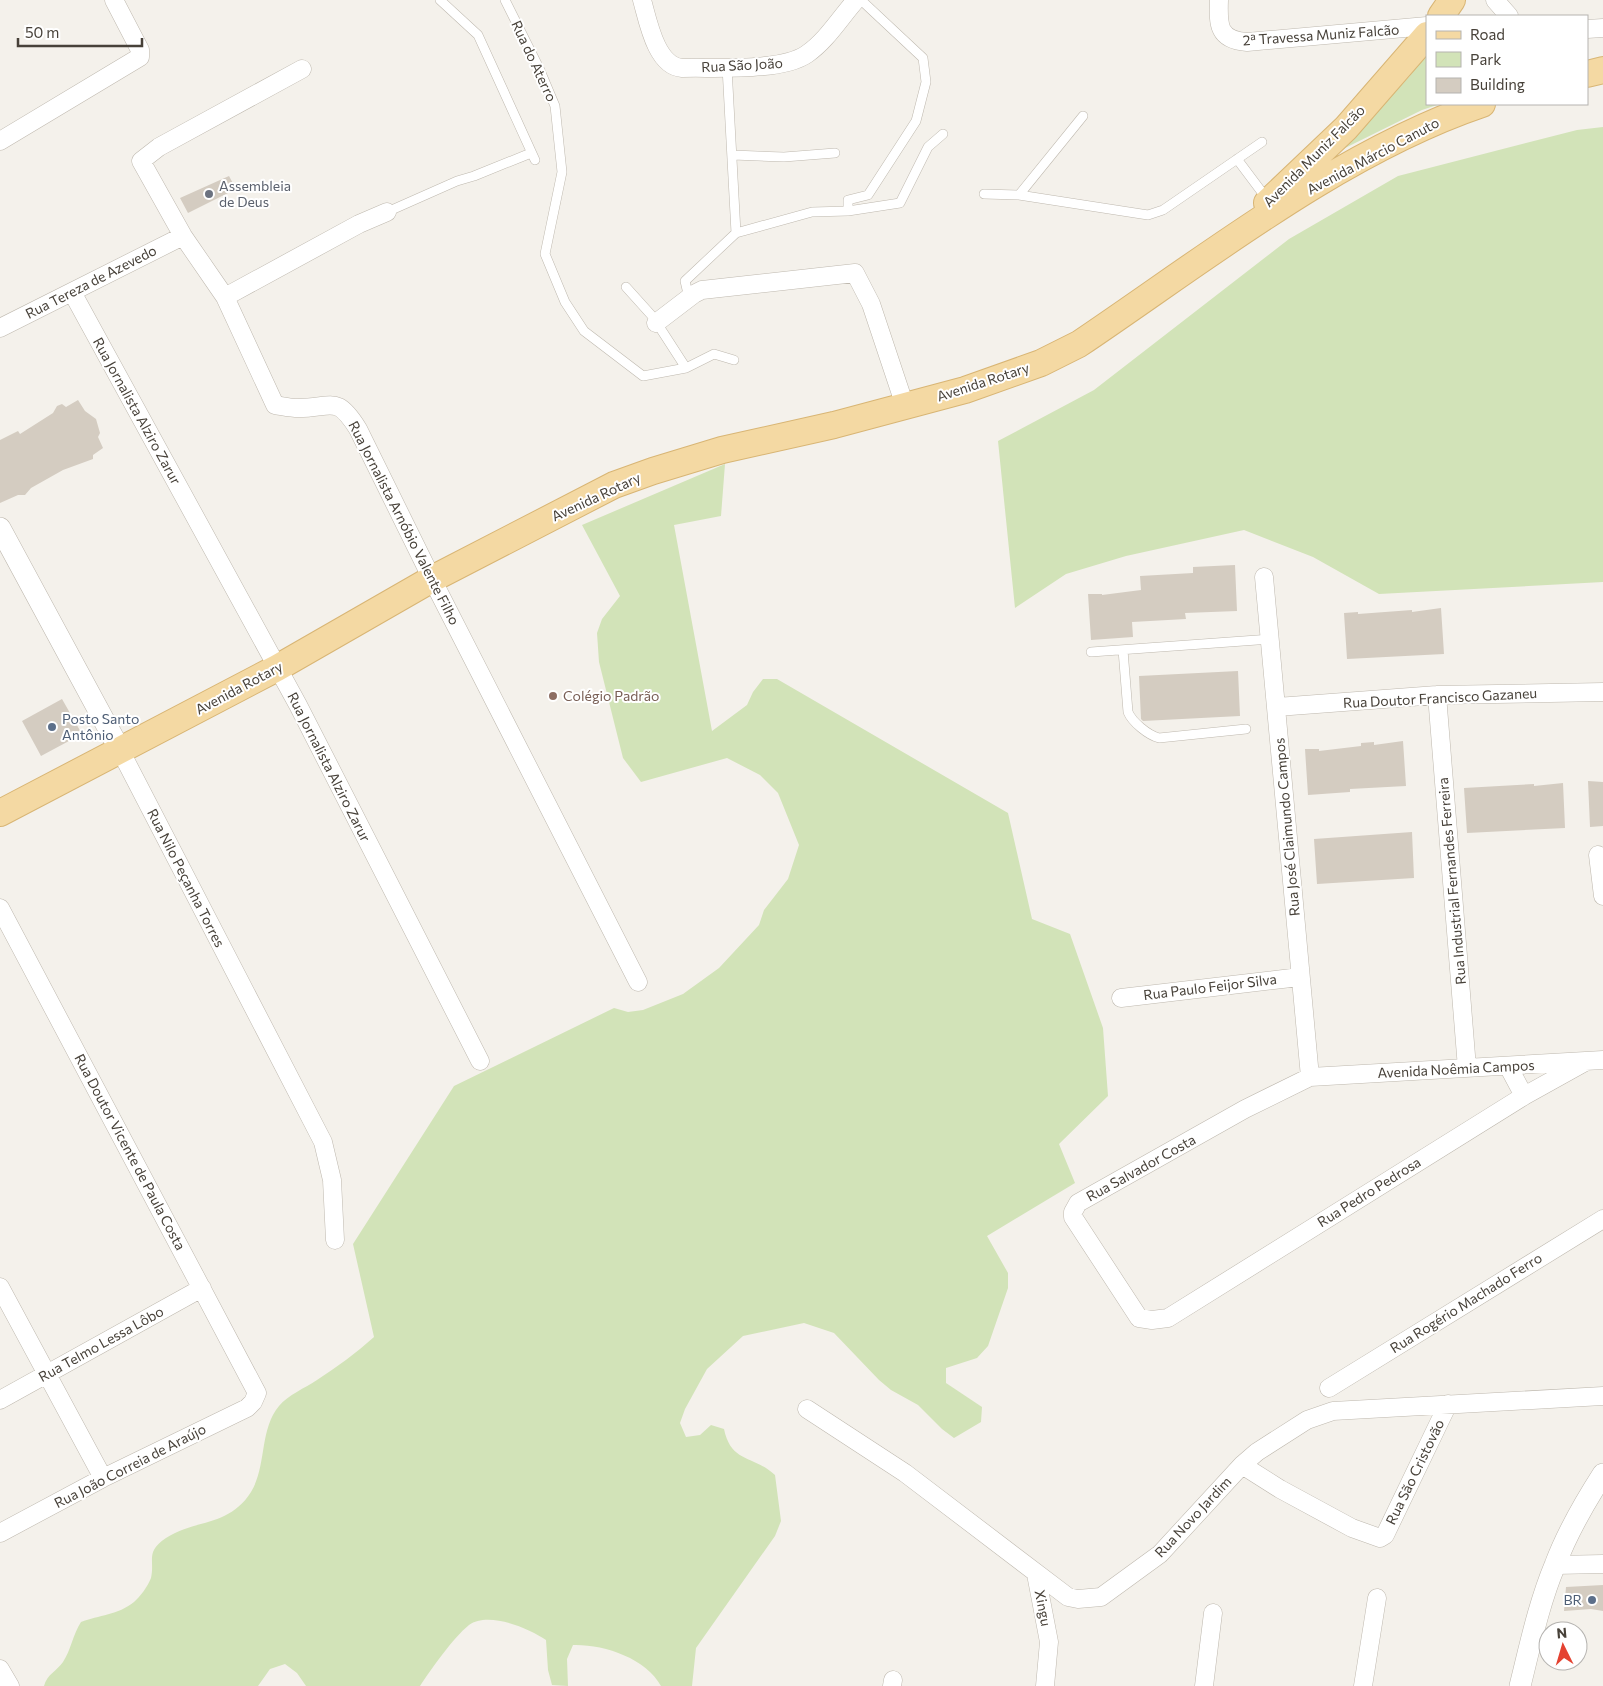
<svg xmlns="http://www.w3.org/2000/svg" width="1603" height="1686" font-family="Commissioner,sans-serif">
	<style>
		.green { fill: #d2e3b8 }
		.building { fill: #d4ccc1 }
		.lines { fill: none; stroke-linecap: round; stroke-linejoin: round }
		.service-casing { stroke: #beb8ae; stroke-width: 10 }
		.minor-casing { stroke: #beb8ae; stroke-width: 19 }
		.tertiary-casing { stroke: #beb8ae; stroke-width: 22 }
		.primary-casing { stroke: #d8b574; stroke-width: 28 }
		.service { stroke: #fff; stroke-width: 9 }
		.minor { stroke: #fff; stroke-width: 18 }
		.tertiary { stroke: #fff; stroke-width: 21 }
		.primary { stroke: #f4d9a3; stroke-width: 26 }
		.worship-dot { fill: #6b7280; stroke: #fff; stroke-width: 2 }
		.education-dot { fill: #8d6e63; stroke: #fff; stroke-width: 2 }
		.service-dot { fill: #5c6f8a; stroke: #fff; stroke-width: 2 }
		.labels { text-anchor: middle; stroke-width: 4; stroke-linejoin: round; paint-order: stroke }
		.street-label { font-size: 14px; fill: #474139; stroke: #fff }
		.worship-label { font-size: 14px; fill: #5b616d; stroke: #fff; text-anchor: start }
		.education-label { font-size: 14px; fill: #785e54; stroke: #fff; text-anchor: start }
		.service-label { font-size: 14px; fill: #4e5e75; stroke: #fff; text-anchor: start }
	</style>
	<rect width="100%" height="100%" fill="#f4f1eb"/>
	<!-- green -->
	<path class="green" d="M1427,51V104H1440L1422,110L1339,151L1409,77Z
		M1603,127V582L1379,594L1313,557L1244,530L1126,556L1066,574L1015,608L998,441L1094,390L1289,239L1398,176L1577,130Z
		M725,464L721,516L674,525L712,731L747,705L753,692L763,679H777L1008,813L1032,919L1070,934L1103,1028L1108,1096L1059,1144L1075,1183L987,1236L1008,1273V1288L988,1346L977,1358L946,1368V1383L982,1407L981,1422L954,1438L942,1429L918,1405L891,1390L879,1380L834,1333L804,1323L743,1336L707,1369L685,1409L680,1423L686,1437L700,1435L711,1425L724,1429C731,1463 753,1455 775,1475L781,1521L775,1536L696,1648L692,1686H661C646,1658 603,1644 573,1645L567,1659L568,1686L552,1685L548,1670L546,1640C529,1628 488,1611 469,1625C453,1638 432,1668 420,1686H306L297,1673L285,1664L270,1669L258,1686H44C47,1674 57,1671 63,1662C71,1650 73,1634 81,1622C99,1615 118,1615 134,1602C140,1597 148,1586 151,1578C155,1560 145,1552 166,1538C195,1519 229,1527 251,1492C267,1466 259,1430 279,1406C288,1395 305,1388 317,1380C337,1367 356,1353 374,1337L353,1244L454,1086L614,1008L628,1012L643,1010L683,994L719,968L759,925L764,910L788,879L799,845L778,793L760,775L727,758L641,782L623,758L599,662L597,633L602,619L620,596L582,525Z"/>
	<!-- building -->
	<path class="building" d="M229,176L236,189L188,213L180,198Z
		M78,400L85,411L96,419L100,433L98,437L103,448L93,455V459L63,470L31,488L25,495H18L0,503V440L18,431L20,434L53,413L57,406L62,404L66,407Z
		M1235,565L1237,611L1185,613L1186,619L1132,622L1133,637L1091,640L1088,594H1102V595L1141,590L1140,576L1193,573V567Z
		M1441,608L1444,654L1347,659L1344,613L1358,612V614L1412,610V612Z
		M1238,671L1240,716L1143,721L1141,719L1139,676Z
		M62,699L82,734L41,756L22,721Z
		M1403,741L1406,786L1350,789V792L1308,795L1305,749H1319V751L1361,746V743L1374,742V745Z
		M1588,781L1603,782V826L1590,827Z
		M1563,783L1565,828L1467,833L1464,788L1534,784V786Z
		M1412,832L1414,878L1317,884L1314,839Z
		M1603,1585V1611L1591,1609L1564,1611L1566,1587Z"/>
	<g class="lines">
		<defs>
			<path id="service" d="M440,0L478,35L535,160
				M505,0L539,68L555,106L562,172L545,254L565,302L584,331L643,376L686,368L714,354L734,360
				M727,67L736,233
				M733,155L784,157L835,153
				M1237,159L1267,199
				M984,194L1019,195L1148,215L1163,210L1262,142
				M1019,195L1083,116
				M848,211V200L868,195L916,121L926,82L923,58L861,0
				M387,212L457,181L474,176L531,153
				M626,287L653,317L686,368
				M689,298L685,281L736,233L812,212L848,211L900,203L928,147L943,134
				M1123,650L1128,712C1132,722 1148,735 1159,738L1246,729
				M1091,652L1271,639"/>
			<path id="minor" d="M642,0C648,21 656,66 682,68C715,67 781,72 807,54C827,40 840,18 856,0
				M1219,0C1218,25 1218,40 1247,42L1427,26
				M1495,0L1509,16
				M1587,29L1603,28
				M302,69L159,147L141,161L183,236L225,297L275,405C282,406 291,408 298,408C333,408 336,394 358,429L432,579L638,982
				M0,141L140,57V50L114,0
				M72,292L298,705L480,1061
				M225,297L359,224L387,212
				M656,323L694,294L702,290L855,273L871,304L905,406
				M0,328L183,236
				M1264,577L1310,1077
				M1437,695L1467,1068
				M1277,707L1437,695L1603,692
				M120,750L323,1142L332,1180L335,1240
				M1598,855L1603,896
				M0,908L257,1393L253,1402L247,1408L103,1478L0,1533
				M1121,998L1300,977
				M1587,1061L1524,1096L1168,1318L1152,1320L1139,1318L1073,1217V1212L1078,1203L1245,1109L1310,1077L1603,1060
				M1508,1066L1524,1096
				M0,1287L103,1478
				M1329,1388L1603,1219
				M0,1400L202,1288
				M807,1409L905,1473L1068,1597L1078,1599L1101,1597L1160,1554L1242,1465L1257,1452L1307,1420L1333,1411L1603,1396
				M1242,1465L1280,1489L1352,1528L1380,1538L1385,1535L1448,1404
				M1555,1565L1603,1564
				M1036,1574L1049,1642L1045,1686
				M0,1669L10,1686
				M892,1686L893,1680
				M1204,1686L1213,1613
				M1363,1686L1377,1598"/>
			<path id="tertiary" d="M0,528L120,750
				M1520,1686C1530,1646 1539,1603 1555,1565C1567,1533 1585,1502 1603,1474"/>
			<path id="primary" d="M1441,16L1452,0
				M1587,74L1603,70
				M1267,203L1346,128L1427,35
				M0,813L277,668L432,579L614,485L653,471L722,450L834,425L965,390L1041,363L1079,344C1204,260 1340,152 1482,104"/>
		</defs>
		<!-- service casing -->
		<use href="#service" class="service-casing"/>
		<!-- minor casing -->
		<use href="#minor" class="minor-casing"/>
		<!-- tertiary casing -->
		<use href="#tertiary" class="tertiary-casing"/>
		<!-- primary casing -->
		<use href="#primary" class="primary-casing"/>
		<!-- service -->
		<use href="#service" class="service"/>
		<!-- minor -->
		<use href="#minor" class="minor"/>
		<!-- tertiary -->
		<use href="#tertiary" class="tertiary"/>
		<!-- primary -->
		<use href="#primary" class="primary"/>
	</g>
	<!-- markers -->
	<circle class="worship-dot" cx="209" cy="194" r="5"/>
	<circle class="education-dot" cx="553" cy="696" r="5"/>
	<g class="service-dot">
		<circle cx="52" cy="727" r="5"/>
		<circle cx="1592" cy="1600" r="5"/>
	</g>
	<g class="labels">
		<!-- street labels -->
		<g class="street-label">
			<text transform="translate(1321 35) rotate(-4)" y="5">2ª Travessa Muniz Falcão</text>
			<text transform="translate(534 61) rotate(65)" y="5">Rua do Aterro</text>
			<text transform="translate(742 65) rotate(-3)" y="5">Rua São João</text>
			<text transform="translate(1314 156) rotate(-45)" y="5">Avenida Muniz Falcão</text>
			<text transform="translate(1373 156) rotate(-28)" y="5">Avenida Márcio Canuto</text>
			<text transform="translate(91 282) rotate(-27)" y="5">Rua Tereza de Azevedo</text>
			<text transform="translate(983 382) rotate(-18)" y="5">Avenida Rotary</text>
			<text transform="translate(137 411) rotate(61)" y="5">Rua Jornalista Alziro Zarur</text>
			<text transform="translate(596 497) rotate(-25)" y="5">Avenida Rotary</text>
			<text transform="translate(404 523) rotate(63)" y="5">Rua Jornalista Arnóbio Valente Filho</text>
			<text transform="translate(239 688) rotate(-28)" y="5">Avenida Rotary</text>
			<text transform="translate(1440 698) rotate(-3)" y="5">Rua Doutor Francisco Gazaneu</text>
			<text transform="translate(329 767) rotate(63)" y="5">Rua Jornalista Alziro Zarur</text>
			<text transform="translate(1287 827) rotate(-95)" y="5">Rua José Claimundo Campos</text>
			<text transform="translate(186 878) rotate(63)" y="5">Rua Nilo Peçanha Torres</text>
			<text transform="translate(1452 881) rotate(-95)" y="5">Rua Industrial Fernandes Ferreira</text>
			<text transform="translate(1210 987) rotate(-7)" y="5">Rua Paulo Feijor Silva</text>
			<text transform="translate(1456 1069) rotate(-3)" y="5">Avenida Noêmia Campos</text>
			<text transform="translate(130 1152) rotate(62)" y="5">Rua Doutor Vicente de Paula Costa</text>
			<text transform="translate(1141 1168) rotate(-29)" y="5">Rua Salvador Costa</text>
			<text transform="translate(1369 1192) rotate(-32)" y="5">Rua Pedro Pedrosa</text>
			<text transform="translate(1466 1303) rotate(-32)" y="5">Rua Rogério Machado Ferro</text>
			<text transform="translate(101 1344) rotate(-29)" y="5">Rua Telmo Lessa Lôbo</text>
			<text transform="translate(130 1466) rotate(-27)" y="5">Rua João Correia de Araújo</text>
			<text transform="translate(1415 1472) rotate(-64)" y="5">Rua São Cristovão</text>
			<text transform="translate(1193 1517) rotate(-47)" y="5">Rua Novo Jardim</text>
			<text transform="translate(1043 1608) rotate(79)" y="5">Xingu</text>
		</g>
		<!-- worship labels -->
		<g class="worship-label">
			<text x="219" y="191">Assembleia<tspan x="219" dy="16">de Deus</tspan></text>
		</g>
		<!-- education labels -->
		<g class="education-label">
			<text x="563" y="701">Colégio Padrão</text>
		</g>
		<!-- service labels -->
		<g class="service-label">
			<text x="62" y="724">Posto Santo<tspan x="62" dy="16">Antônio</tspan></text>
			<text x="1582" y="1605" text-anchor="end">BR</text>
		</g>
	</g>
	<!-- legend -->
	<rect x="1426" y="15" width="162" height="90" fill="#ffffff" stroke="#b5b3b0"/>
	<rect x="1436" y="31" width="25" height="8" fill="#f4d9a3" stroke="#b5b3b0"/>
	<text x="1470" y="40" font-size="15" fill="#474139">Road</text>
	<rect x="1436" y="52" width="25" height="15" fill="#d2e3b8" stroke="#b5b3b0"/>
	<text x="1470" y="65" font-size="15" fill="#474139">Park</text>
	<rect x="1436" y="78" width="25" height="15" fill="#d4ccc1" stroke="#b5b3b0"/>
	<text x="1470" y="90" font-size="15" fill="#474139">Building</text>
	<!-- north arrow -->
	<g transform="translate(1563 1646) rotate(355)"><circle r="24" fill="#ffffff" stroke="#b5b3b0"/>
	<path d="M0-4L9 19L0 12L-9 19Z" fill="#e44231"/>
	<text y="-8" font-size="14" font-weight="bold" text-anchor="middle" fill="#474139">N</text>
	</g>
	<!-- scale -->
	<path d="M18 38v8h124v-8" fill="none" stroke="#474139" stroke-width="2.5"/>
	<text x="25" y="38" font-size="15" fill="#474139" stroke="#ffffff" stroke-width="4" paint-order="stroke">50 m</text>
</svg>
